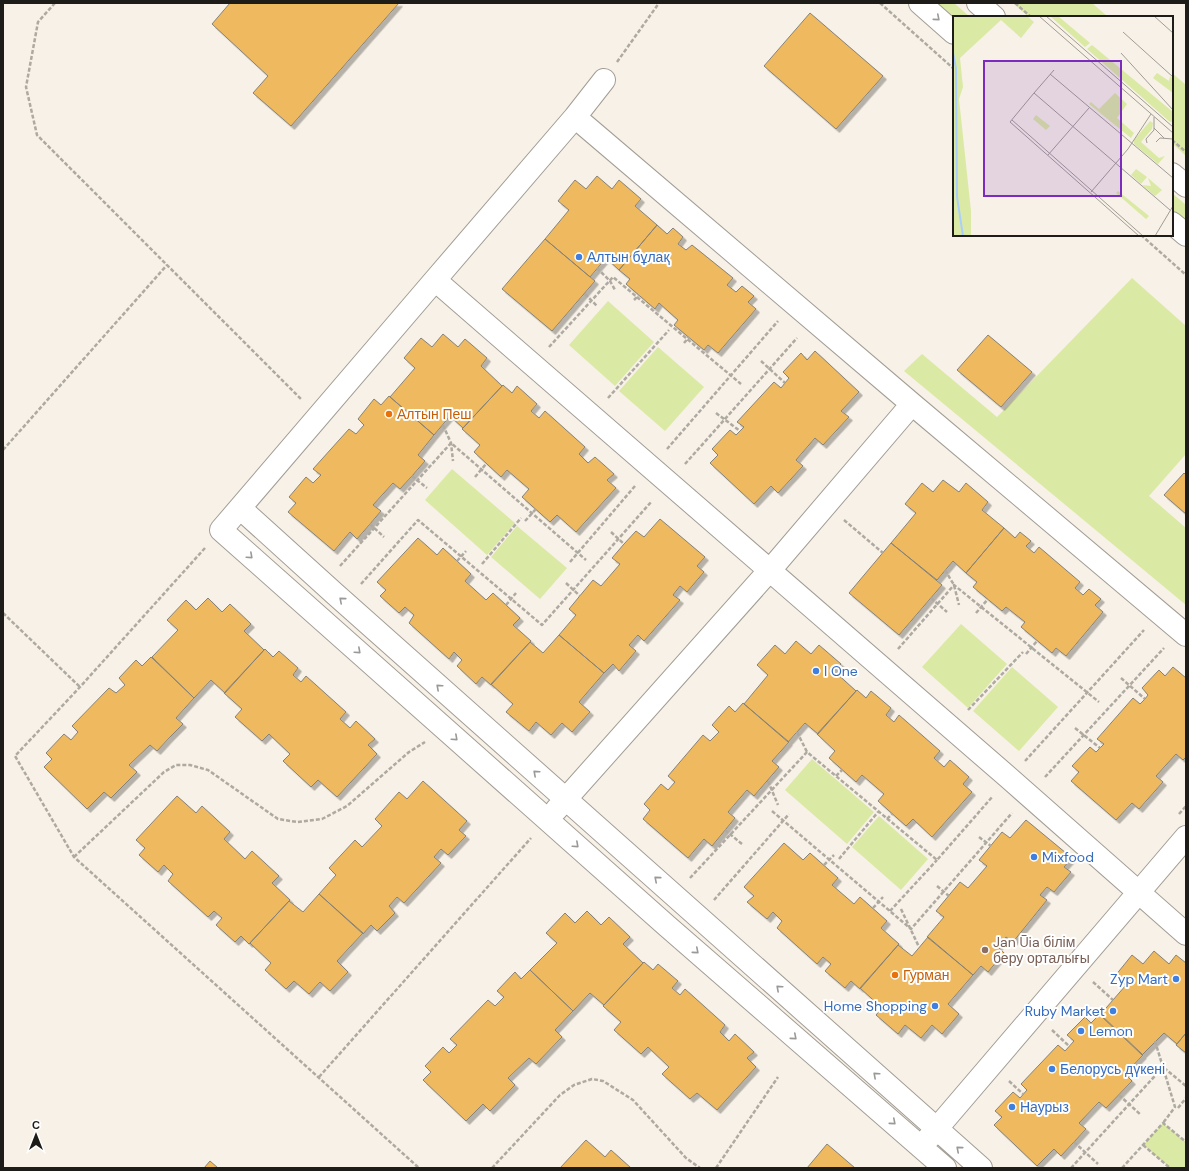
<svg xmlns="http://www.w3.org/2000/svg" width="1189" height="1171" font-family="'DM Sans',sans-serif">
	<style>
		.green { fill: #daeaa4 }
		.building { fill: #efba5e; stroke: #878279; filter: url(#shadow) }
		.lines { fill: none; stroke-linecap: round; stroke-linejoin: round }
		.minor-casing { stroke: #a39d94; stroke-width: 24 }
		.major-casing { stroke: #a39d94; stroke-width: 24 }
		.path { stroke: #aea9a1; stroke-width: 2.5; stroke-dasharray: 4 2; stroke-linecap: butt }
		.minor { stroke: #fff; stroke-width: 22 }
		.major { stroke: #fff; stroke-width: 22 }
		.oneway { stroke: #9a9998 }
		.shop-dot { fill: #3f7fe0; stroke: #fff; stroke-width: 1.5 }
		.food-dot { fill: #e8710a; stroke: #fff; stroke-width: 1.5 }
		.education-dot { fill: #8d6e63; stroke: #fff; stroke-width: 1.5 }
		.labels { text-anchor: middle; stroke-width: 4; stroke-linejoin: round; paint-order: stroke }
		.shop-label { font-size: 14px; fill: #366cbe; stroke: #fff; text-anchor: start }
		.food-label { font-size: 14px; fill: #c56008; stroke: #fff; text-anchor: start }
		.education-label { font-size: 14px; fill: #785e54; stroke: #fff; text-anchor: start }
		.inset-river { fill: none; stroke: #accefd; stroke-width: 2 }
		.inset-road { fill: none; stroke: #a09c95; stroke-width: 1 }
		.view { fill: #7b2cbf; fill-opacity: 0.15; stroke: #7b2cbf; stroke-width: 2 }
		.inset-edge { fill: none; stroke: #1e1c19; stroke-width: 2 }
	</style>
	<defs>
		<filter id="shadow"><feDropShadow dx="3.5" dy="3.5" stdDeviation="0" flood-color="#0004"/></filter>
	</defs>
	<rect width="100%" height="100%" fill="#f7f1e7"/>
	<!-- green -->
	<path class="green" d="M928,3H954L970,17H954V26Z
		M1013,3H1092L1108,17H1029Z
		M1172,73L1186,85V156L1172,143Z
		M1172,193L1186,205V228L1172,216Z
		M1132,278L1186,326V454L1149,496L1186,528V605L904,371L922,354L997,417Z
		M608,301L654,342L615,386L569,345Z
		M658,347L704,387L665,431L619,391Z
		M452,469L515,523L487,555L425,500Z
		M517,526L567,568L540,599L491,557Z
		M961,624L1007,664L968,708L922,667Z
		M1012,667L1058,707L1019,751L973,711Z
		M812,759L874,812L847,844L785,790Z
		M879,816L928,859L901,890L852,847Z
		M1163,1123L1186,1142V1168H1170L1143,1145Z"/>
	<!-- building -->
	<path class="building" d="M230,3H399L291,126L253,93L268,76L212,24Z
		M810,13L883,76L836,129L764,66Z
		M597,176L612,189L619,180L641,199L635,206L657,225L619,270L606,258L590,277L545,239L569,210L558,201L575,180L586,189Z
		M657,225L667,234L673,228L683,237L678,244L686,250L692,245L733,278L727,285L736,292L742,286L754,296L748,302L756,309L718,353L708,345L704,350L674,325L678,320L659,303L655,309L626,284L630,279L619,270Z
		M545,239L595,281L552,331L502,289Z
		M443,334L458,347L465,339L487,358L481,366L502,386L463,428L450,416L434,435L390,397L415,368L404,358L421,338L432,347Z
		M988,335L1032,372L1001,407L957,370Z
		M815,351L859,392L841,411L849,417L823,445L815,438L796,460L803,466L778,493L771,486L754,504L710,463L718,455L712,449L730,430L736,435L744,427L737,422L774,382L781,388L789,378L783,372L801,353L807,360Z
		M503,385L512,393L517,386L537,404L531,411L539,418L545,411L585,447L579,454L588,463L595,457L614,474L607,480L616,488L576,532L557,515L550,522L522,497L529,489L507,470L501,477L474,452L480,445L462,429Z
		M389,396L434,435L418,455L425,461L412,476L400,489L393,483L373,505L381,511L370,524L357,539L350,532L334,551L288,512L296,503L289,497L306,477L313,483L321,475L313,469L349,429L356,434L364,425L358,419L374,399L381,405Z
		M1184,473L1186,475V514L1164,495Z
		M943,480L959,492L966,483L988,502L982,510L1004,528L966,573L953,561L937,580L891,543L916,513L905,504L922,483L933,492Z
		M660,519L705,557L697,566L704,572L687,592L680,586L673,595L680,600L644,641L638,635L629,645L636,651L619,671L613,664L604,673L559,635L576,615L569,609L593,580L601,586L620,564L612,558L624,544L636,531L644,537Z
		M1004,528L1015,538L1020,532L1031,541L1026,546L1034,553L1039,547L1080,582L1075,588L1083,595L1089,589L1101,599L1095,605L1103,612L1066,656L1056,648L1052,653L1021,627L1025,622L1006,607L1002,611L973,587L977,582L966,573Z
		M418,538L437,555L443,548L471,574L465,581L486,600L493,593L520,618L513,625L531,641L491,685L482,677L476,684L457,666L462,660L454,652L449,659L409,623L414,615L405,607L399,613L380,596L386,590L377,582Z
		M891,543L942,585L899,635L849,593Z
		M208,598L222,612L230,604L251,624L244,631L264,650L225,693L211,680L194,698L152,657L178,630L167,620L186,600L196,610Z
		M559,635L604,673L579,702L590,712L572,732L562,723L551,735L536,722L529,731L506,712L513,704L491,684L530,642L543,653Z
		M796,641L811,654L819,645L841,664L834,671L856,691L818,734L805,723L788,742L744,704L768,675L757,665L775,645L785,654Z
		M265,649L273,657L279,651L298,668L293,675L301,682L306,676L346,712L340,719L350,728L356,721L375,739L368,745L377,754L337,797L318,780L311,787L283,761L290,754L269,734L262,741L235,717L242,709L224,693Z
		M151,657L194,698L176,718L183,724L170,737L157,751L150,745L129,765L137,772L111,798L104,792L87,809L44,767L52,759L46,753L64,734L71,740L78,732L72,726L109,688L116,693L125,685L119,678L136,660L142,666Z
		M1173,667L1186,678V757L1183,760L1176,754L1156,776L1163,782L1139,809L1132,803L1116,820L1071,781L1079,772L1072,766L1090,747L1096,752L1104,744L1097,739L1133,698L1140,704L1145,699L1148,695L1142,688L1159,670L1165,676Z
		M857,690L866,698L871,691L891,708L886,715L894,722L899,715L940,751L934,758L944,767L950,760L969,777L963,784L972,792L932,837L913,819L906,826L878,801L884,794L862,775L856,782L829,758L835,751L817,734Z
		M743,703L789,742L772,761L779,767L754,796L747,790L728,812L735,818L712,846L704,839L688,858L643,819L650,810L644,804L661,784L668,790L675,782L668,776L703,735L710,741L719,732L712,725L729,706L735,712Z
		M423,781L467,821L459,830L466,836L448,855L441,849L434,857L441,863L404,903L397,897L389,906L395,913L377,931L371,925L363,934L319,894L336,875L329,868L355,840L362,847L382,826L375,819L399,792L407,799Z
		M177,796L196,813L202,806L230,832L224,839L245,859L252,851L279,876L272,883L290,900L249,944L241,936L235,942L216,925L222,918L214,911L208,917L168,881L173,874L164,865L158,872L139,855L145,848L136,840Z
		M1026,820L1072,858L1064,867L1071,872L1054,892L1047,887L1040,895L1047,900L1013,942L1006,937L998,947L1004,953L988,972L981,966L973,975L927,937L944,917L936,911L960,882L968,888L987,866L979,860L1002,832L1010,838Z
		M784,843L803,860L810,853L838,878L832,885L854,904L860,897L887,921L881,928L899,944L860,989L851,981L845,988L825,971L831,964L823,957L817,964L777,928L782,921L773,912L767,919L747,902L754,896L744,887Z
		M319,894L363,933L337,961L348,972L330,991L320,982L309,994L294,981L286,989L265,970L271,963L250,943L289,901L303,912Z
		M587,911L601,925L609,917L630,937L623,944L643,963L604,1005L590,993L573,1011L530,970L557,943L546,933L565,913L575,923Z
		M928,937L973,975L948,1004L959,1014L942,1034L932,1025L921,1038L905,1025L898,1034L876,1015L882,1008L860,988L898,945L912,956Z
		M1154,951L1169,964L1176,955L1186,963V1033L1177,1044L1164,1033L1142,1055L1100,1015L1126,985L1115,976L1132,955L1143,964Z
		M644,962L653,970L658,964L678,981L672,988L680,995L685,989L725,1025L720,1032L729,1041L735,1034L754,1052L747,1058L756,1067L717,1110L697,1093L690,1099L662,1074L669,1067L648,1047L641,1054L614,1030L621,1022L603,1006Z
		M530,970L573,1011L555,1030L562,1037L536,1064L529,1058L508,1078L515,1085L490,1111L483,1104L466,1121L423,1080L431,1072L425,1066L443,1047L449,1053L457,1045L450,1039L488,1000L495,1006L504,997L497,991L515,972L521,979Z
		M1100,1014L1143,1055L1125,1074L1132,1081L1106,1108L1099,1102L1079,1123L1086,1129L1061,1156L1054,1149L1037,1166L994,1125L1002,1117L995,1111L1013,1092L1020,1098L1027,1090L1021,1084L1058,1045L1065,1051L1074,1041L1067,1035L1085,1017L1091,1023Z
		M1186,1033V1053L1176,1045Z
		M586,1140L605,1157L611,1150L631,1168H560Z
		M827,1144L855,1168H807Z
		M210,1161L218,1168H204Z"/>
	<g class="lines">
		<defs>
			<path id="minor" d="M575,117L912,404L1186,635
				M435,280L575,117L604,80
				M240,508L335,594L981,1168
				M556,810L777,562L912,404
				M927,1140L1186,837
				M945,1168L667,926L221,530L435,280L1009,778L1186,934"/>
			<path id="major" d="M920,3L954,33
				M978,3L994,17
				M1172,174L1186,186
				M1172,223L1186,235"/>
		</defs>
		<!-- minor casing -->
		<use href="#minor" class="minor-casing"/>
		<!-- major casing -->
		<use href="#major" class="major-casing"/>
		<!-- path -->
		<path class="path" d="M55,3L38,22L26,87L37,135L301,399
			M880,3L954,69
			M1015,3L1031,17
			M617,62L659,3
			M1172,140L1186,152
			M1141,235L1186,275
			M597,268L610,281L615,290
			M585,294L597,306
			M634,300L639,295
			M684,343L689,337
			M549,347L613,277L741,384
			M761,361L785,383
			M608,398L669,330
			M716,413L740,431
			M443,425L451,443L453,461
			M667,449L778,321
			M3,450L167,265
			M685,464L797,338
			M412,476L427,488
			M475,477L486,464
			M844,520L883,553
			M525,521L536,509
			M370,524L384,537
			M611,532L624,544
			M205,548L80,687L15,756L74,857L419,1168
			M457,561L466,551
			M570,562L635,486
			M482,564L521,518
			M340,566L451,443L586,560
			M945,570L954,585L959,605
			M566,583L580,596
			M361,584L418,520L542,625L652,501
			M931,598L947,612
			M506,605L516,593
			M3,613L80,687
			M976,613L988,599
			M898,649L954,585L1099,702
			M1026,654L1037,641
			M1121,678L1145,699
			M968,710L1023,652
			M1075,728L1100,748
			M797,732L807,752
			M1025,761L1144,630
			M836,776L842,770
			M1045,777L1164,648
			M768,781L778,805
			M772,811L911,929L1012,813
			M1179,814L1186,806
			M887,819L892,814
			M725,830L742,844
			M979,837L991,846
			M74,857L164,772L176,765H190L208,770L278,819L297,822L322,819L347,806L409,752L425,742
			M839,859L878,812
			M824,865L834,855
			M690,878L807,752L937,860L993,796
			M937,886L949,896
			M714,900L789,814
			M873,908L883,897
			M901,909L919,947
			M890,911L937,860
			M1093,982L1113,1000
			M1052,1030L1069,1046
			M1155,1041L1175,1107L1163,1123
			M319,1077L531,838
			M1009,1081L1023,1094
			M1119,1095L1141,1115
			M1178,1108L1186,1098
			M1074,1142L1098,1164
			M1143,1145L1170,1168
			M492,1168L560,1095L574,1085L592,1079L603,1081L633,1100L686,1158L700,1168
			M716,1168L778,1077
			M1071,1168L1163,1067L1186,1086
			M1122,1168L1163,1123L1186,1142"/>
		<!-- minor -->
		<use href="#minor" class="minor"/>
		<!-- major -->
		<use href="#major" class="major"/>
	</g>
	<!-- one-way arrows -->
	<defs><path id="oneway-chevron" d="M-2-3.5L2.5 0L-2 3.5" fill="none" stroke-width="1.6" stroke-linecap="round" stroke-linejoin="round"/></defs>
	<g class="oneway">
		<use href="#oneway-chevron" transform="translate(937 18) rotate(41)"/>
		<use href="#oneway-chevron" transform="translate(250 556) rotate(42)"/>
		<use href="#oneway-chevron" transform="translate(342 600) rotate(-139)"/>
		<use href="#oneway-chevron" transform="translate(358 651) rotate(42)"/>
		<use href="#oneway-chevron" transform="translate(439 687) rotate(-138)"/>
		<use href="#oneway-chevron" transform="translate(455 738) rotate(42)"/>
		<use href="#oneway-chevron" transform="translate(536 773) rotate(-138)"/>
		<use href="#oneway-chevron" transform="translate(576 845) rotate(42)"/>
		<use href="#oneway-chevron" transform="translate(657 879) rotate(-139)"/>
		<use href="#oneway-chevron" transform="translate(696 951) rotate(41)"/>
		<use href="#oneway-chevron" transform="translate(779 988) rotate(-138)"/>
		<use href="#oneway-chevron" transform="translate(794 1037) rotate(41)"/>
		<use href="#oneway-chevron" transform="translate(876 1075) rotate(-138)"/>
		<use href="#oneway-chevron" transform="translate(893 1122) rotate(41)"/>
		<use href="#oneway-chevron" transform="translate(959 1149) rotate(-139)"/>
	</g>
	<!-- markers -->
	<g class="shop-dot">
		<circle cx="579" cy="257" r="4"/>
		<circle cx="816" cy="671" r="4"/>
		<circle cx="1034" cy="857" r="4"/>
		<circle cx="1176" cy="979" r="4"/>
		<circle cx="935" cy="1006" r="4"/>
		<circle cx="1113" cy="1011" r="4"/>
		<circle cx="1081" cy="1031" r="4"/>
		<circle cx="1052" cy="1069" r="4"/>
		<circle cx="1012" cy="1107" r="4"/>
	</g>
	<g class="food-dot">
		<circle cx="389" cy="414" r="4"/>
		<circle cx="895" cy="975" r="4"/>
	</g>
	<circle class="education-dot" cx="985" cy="950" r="4"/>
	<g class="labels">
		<!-- shop labels -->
		<g class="shop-label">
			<text x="587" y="262">Алтын бұлақ</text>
			<text x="824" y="676">I One</text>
			<text x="1042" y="862">Mixfood</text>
			<text x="1168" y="984" text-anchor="end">Zyp Mart</text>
			<text x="927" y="1011" text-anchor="end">Home Shopping</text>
			<text x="1105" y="1016" text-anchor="end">Ruby Market</text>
			<text x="1089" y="1036">Lemon</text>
			<text x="1060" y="1074">Белорусь дүкені</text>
			<text x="1020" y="1112">Наурыз</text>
		</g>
		<!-- food labels -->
		<g class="food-label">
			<text x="397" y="419">Алтын Пеш</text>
			<text x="903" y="980">Гурман</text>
		</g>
		<!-- education labels -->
		<g class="education-label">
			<text x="993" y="947">Jan Ūia білім<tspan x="993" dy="16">беру орталығы</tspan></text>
		</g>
	</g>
	<!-- overview -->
	<g transform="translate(953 16)">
		<rect width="220" height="220" fill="#f7f1e7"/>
		<path d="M0,0H74L81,6L68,22L48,4L7,42L10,71L6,83L18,195V220H0ZM97,0H105L137,27L132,31ZM139,29L220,96V105L217,106L134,33ZM204,57L216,65L217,60L220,63V77L200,62ZM162,77L174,88L164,102L181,117L178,122L136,88L138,86L146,93ZM83,99L97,110L93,114L80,103ZM197,105L200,107L199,113L188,126L206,142L212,140L205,148L181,128V124ZM183,153L194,161L188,168L178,159ZM195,162L209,174L202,180L189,169L198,170ZM165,175L196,200L193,203L163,177Z" fill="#daeaa4"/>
		<path class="inset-river" d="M0,37L3,52L4,181L10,220"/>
		<path class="inset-road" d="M86,0L220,117M93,0L220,111M201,0L220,17M170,16L220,61M168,37L220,94M97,58L220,162M81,77L101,54M59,104L190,220M201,112L211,122M203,126L207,122L220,123M194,127L193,123L201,114V101M95,139L136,92M138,176L175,133L198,98M186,220L57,106L81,77L217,194M202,220L220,190"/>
		<path class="view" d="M31,45H168V180H31Z"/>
		<rect width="220" height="220" class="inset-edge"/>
	</g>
	<!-- border -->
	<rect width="1189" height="1171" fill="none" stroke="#1e1c19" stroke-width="8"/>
	<!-- north arrow -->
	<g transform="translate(36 1135)" stroke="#ffffff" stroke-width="3" paint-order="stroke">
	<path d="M0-3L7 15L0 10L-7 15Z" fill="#1e1c19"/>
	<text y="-6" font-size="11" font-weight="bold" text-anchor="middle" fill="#1e1c19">С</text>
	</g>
</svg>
